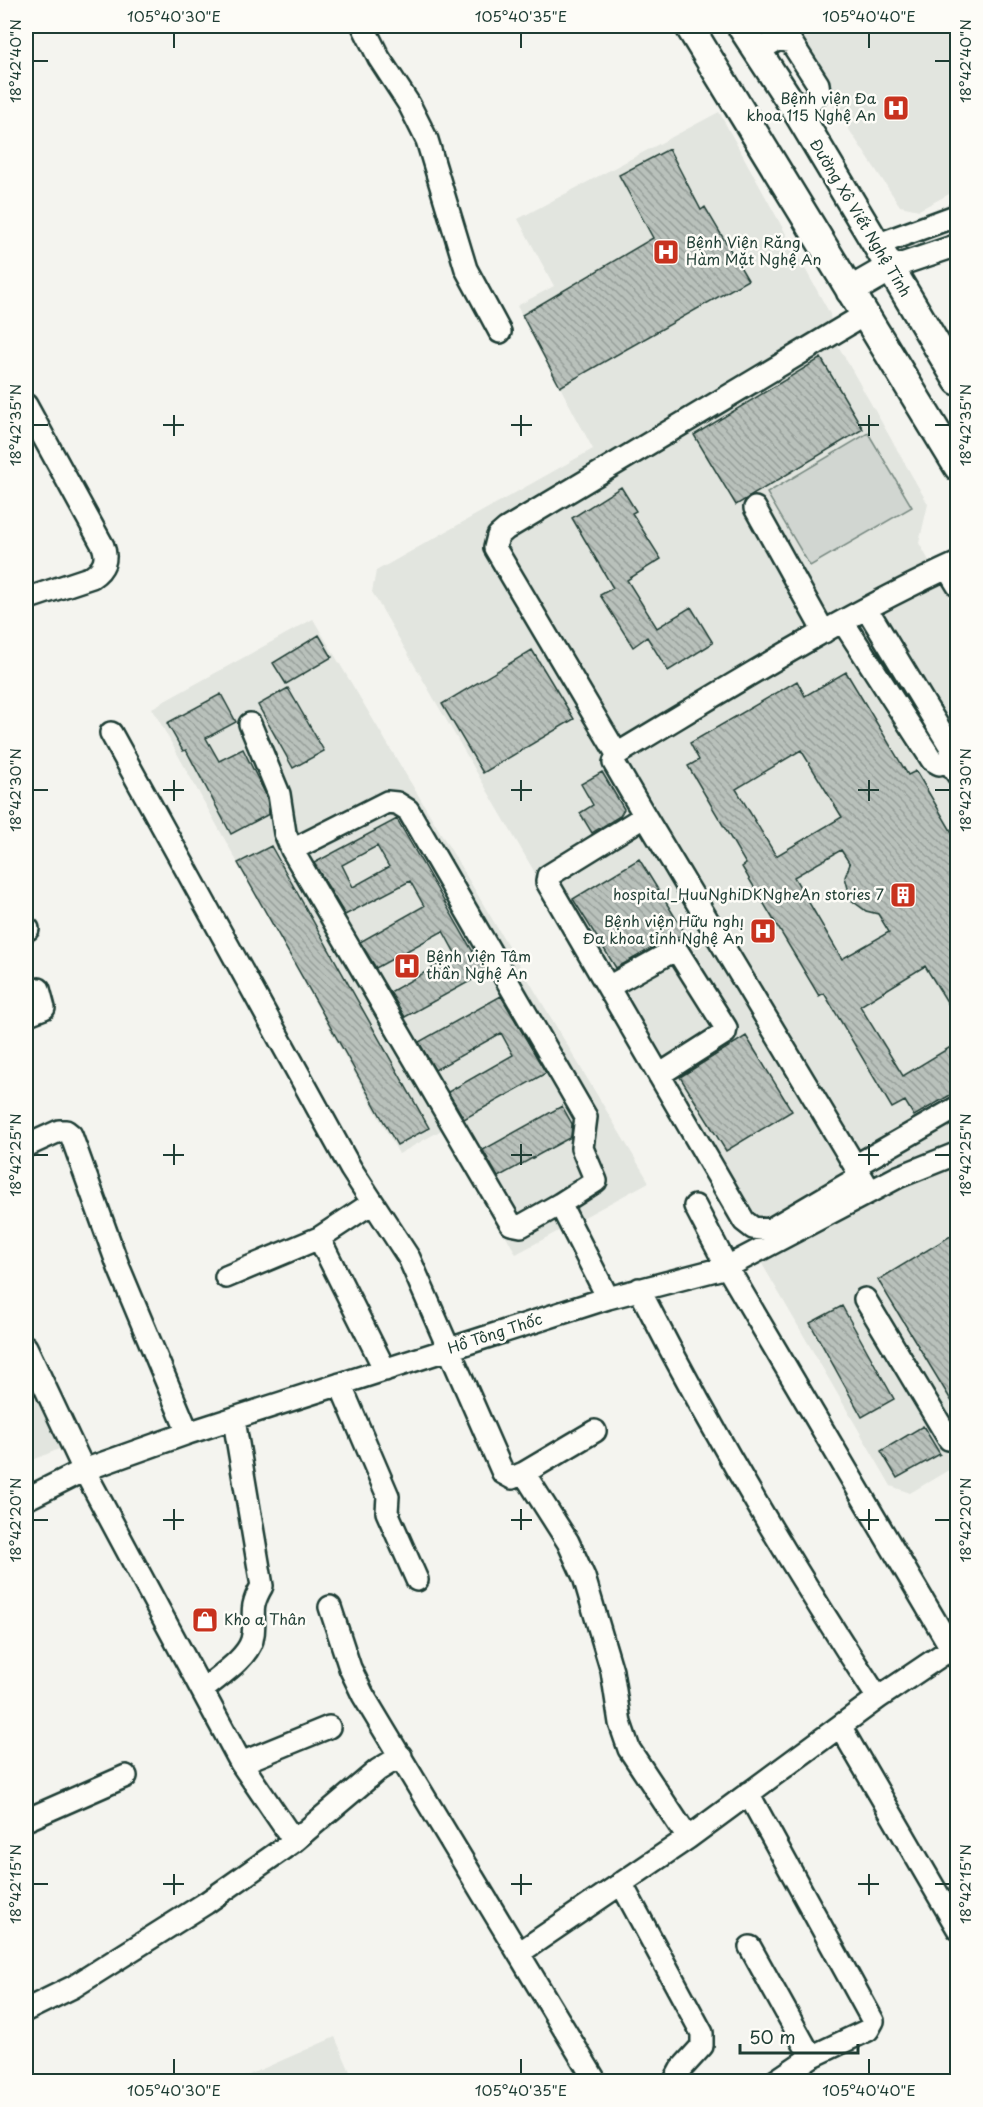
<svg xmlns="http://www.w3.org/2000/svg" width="983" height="2107" font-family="'Playpen Sans',sans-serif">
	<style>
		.built { fill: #e2e5df }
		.pitch { fill: #d1d6d1; stroke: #788a82; stroke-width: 1.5 }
		.building { fill: url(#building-back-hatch); stroke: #1f3d34; stroke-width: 1.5; fill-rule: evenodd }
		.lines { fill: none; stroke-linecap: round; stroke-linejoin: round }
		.minor-casing { stroke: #1f3d34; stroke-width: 26 }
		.major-casing { stroke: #1f3d34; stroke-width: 32 }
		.minor { stroke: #fdfcf7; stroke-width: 21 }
		.major { stroke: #fdfcf7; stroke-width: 27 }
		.ticks { fill: none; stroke: #1f3d34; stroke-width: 2 }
		.labels { text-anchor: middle; stroke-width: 5; stroke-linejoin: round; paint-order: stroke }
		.poi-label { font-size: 15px; fill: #1f3d34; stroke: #fdfcf7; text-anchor: end }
		.street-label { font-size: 15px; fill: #1f3d34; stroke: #fdfcf7 }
		.neatline { fill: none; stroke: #1f3d34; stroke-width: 2 }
		.ticks-label { font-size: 15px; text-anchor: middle; fill: #1f3d34 }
	</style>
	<defs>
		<pattern id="building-back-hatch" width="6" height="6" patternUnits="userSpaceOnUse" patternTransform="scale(1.5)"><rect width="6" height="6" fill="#b9c1bb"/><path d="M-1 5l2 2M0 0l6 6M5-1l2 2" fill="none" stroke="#969e99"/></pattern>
	</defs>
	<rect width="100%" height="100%" fill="#f4f4ef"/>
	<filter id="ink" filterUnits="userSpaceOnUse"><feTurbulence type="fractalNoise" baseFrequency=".0167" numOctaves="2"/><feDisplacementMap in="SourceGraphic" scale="12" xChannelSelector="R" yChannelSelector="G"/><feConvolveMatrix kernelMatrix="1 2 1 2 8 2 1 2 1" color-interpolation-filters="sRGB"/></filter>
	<g filter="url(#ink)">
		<!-- built -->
		<path class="built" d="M780,26H957V190L919,210L900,206Z
			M719,112L830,314L832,335L928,504L919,543L957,610V1465L910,1493L891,1486L372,592L376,571L593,449L517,306L554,286L518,219Z
			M313,619L649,1182L516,1254L447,1127L399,1154L152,708Z
			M26,1360L66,1446L26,1463Z
			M335,2037L354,2081H235Z"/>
		<!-- pitch -->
		<path class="pitch" d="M868,433L912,507L810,566L767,493Z"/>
		<!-- building -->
		<path class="building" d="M669,149L701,210L705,207L748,280L560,387L522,315L653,238L619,175Z
			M821,358L863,429L736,505L694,435Z
			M621,487L636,511L632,513L661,559L627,580L657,628L691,607L713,643L668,671L647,637L633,647L600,595L613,588L572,518Z
			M319,635L332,657L286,684L273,663Z
			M532,650L574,719L483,773L442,704Z
			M846,672L908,775L916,771L957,841V1018L925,966L860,1006L903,1076L957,1043V1091L914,1116L905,1101L892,1108L824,993L819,996L742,867L746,864L688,766L699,760L690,743L797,681L805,696ZM801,750L842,817L776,856L736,789ZM841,850L850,864L845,877L851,900L866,911L878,914L889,932L842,959L794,877Z
			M288,688L324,751L293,768L258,705Z
			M221,694L236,722L206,738L219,761L243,749L267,797L269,814L231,834L186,750L183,751L167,723Z
			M602,772L624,809L620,816L592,833L580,813L593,805L581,784Z
			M397,819L485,973L405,1017L390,992L456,955L443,931L376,968L360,942L424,906L410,881L345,915L314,863ZM377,846L389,867L353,887L342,865Z
			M271,846L429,1128L397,1145L238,863Z
			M639,859L685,933L675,939L665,941L616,968L573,899Z
			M501,996L546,1073L464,1119L448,1092L513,1055L501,1033L435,1070L419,1042Z
			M746,1036L792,1111L726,1151L680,1077Z
			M562,1106L572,1124L571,1137L498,1177L483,1150Z
			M957,1232V1410L878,1280Z
			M842,1306L894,1399L862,1417L810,1323Z
			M923,1426L940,1454L897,1478L881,1451Z"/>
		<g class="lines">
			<defs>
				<path id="minor" d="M363,26L379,58L409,104L427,140L466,269L500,332
					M757,51L779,39L791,42L818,84L819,92L799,115
					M876,245L958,215
					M890,268L958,245
					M864,315L506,529L498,536L495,548L617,754L614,763L645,816L870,1191
					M26,405L103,546C108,559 104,569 92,577L26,599
					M755,508L824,632
					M947,568L958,586
					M867,609L950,746L952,753L948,761L958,775
					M843,622L932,760L939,764L948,761
					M250,724L279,794L285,833L292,850L511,1224L521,1226L560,1204L608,1298
					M111,733L351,1169L409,1258L503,1473L512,1478L524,1473L568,1542L584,1577L612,1671L620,1723L629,1749L688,1838
					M617,754C728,688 839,617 958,563
					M645,816L548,876L547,882L744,1221L753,1228L769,1230L861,1176
					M292,850L387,802L397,803L408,810L586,1117L582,1148L596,1181L560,1204
					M26,929H28
					M610,986L671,952H678L726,1028L725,1033L659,1075
					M26,1015L44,1008L39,989
					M26,1146L59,1131H66L71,1135L119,1268L188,1433
					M855,1166L958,1107
					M695,1206L727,1267L957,1658
					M319,1238L385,1370
					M226,1277L319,1238L372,1203
					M639,1289C711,1430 791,1566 878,1698
					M865,1299L949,1439L958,1441
					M26,1347L84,1470L241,1763L294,1841
					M340,1384L388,1496L387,1512L417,1580
					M524,1473L595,1431
					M26,1499L84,1470L188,1433L608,1298L727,1267L898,1177L958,1153
					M330,1607L350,1668L363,1695L596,2082
					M203,1690C217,1677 246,1660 252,1640C258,1617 246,1613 262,1586L234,1420
					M840,1726L958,1929
					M241,1763L329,1727
					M748,1793L873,2021L868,2030L811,2057L774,2082
					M26,1820L126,1776
					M621,1883L702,2033V2046L681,2069L674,2082
					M750,1947L811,2057
					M519,1953L688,1838L878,1698L958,1644
					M26,2010L73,1987L206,1903L294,1841L378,1770L401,1756"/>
				<path id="major" d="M689,26L958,467
					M741,26L799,115L958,381
					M850,291L890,268"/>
			</defs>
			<!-- minor casing -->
			<use href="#minor" class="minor-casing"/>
			<!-- major casing -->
			<use href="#major" class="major-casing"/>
			<!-- minor -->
			<use href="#minor" class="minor"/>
			<!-- major -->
			<use href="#major" class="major"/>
		</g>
	</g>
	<!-- ticks -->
	<path class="ticks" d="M174,33V48M521,33V48M869,33V48M33,61H48M935,61H950M174,415V436M521,415V436M869,415V436M33,425H48M163,425H184M511,425H532M858,425H879M935,425H950M174,780V801M521,780V801M869,780V801M33,790H48M163,790H184M511,790H532M858,790H879M935,790H950M174,1144V1165M521,1144V1165M869,1144V1165M33,1155H48M163,1155H184M511,1155H532M858,1155H879M935,1155H950M174,1509V1530M521,1509V1530M869,1509V1530M33,1520H48M163,1520H184M511,1520H532M858,1520H879M935,1520H950M174,1874V1895M521,1874V1895M869,1874V1895M33,1884H48M163,1884H184M511,1884H532M858,1884H879M935,1884H950M174,2059V2074M521,2059V2074M869,2059V2074"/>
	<!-- icons -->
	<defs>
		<symbol id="hospital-square" viewBox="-11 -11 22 22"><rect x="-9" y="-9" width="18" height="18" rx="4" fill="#c8321e" stroke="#fdfcf7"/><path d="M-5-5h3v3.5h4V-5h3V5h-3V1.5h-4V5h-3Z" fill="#fff"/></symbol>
		<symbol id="building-square" viewBox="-11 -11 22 22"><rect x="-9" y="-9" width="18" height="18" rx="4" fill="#c8321e" stroke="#fdfcf7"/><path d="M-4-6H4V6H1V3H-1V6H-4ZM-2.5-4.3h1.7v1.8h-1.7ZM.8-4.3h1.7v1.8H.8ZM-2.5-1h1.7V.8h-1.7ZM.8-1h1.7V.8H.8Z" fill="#fff"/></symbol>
		<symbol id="shop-square" viewBox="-11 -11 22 22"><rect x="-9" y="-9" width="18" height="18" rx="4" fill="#c8321e" stroke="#fdfcf7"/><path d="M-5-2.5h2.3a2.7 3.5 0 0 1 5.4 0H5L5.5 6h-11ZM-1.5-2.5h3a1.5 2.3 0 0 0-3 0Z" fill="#fff"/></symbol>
	</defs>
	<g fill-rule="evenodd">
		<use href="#hospital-square" x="881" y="93" width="30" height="30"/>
		<use href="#hospital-square" x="651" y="237" width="30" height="30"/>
		<use href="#building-square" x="888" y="880" width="30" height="30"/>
		<use href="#hospital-square" x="748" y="916" width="30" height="30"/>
		<use href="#hospital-square" x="392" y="951" width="30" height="30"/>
		<use href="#shop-square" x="190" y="1605" width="30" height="30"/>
	</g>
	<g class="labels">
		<!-- poi labels -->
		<g class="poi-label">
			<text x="876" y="104">Bệnh viện Đa<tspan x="876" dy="17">khoa 115 Nghệ An</tspan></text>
			<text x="686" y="248" text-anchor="start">Bệnh Viện Răng<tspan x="686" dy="17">Hàm Mặt Nghệ An</tspan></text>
			<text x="884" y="900">hospital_HuuNghiDKNgheAn stories 7</text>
			<text x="744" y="927">Bệnh viện Hữu nghị<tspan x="744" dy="17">Đa khoa tỉnh Nghệ An</tspan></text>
			<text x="426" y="962" text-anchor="start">Bệnh viện Tâm<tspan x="426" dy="17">thần Nghệ An</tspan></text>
			<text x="224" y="1625" text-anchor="start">Kho a Thân</text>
		</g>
		<!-- street labels -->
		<g class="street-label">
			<text transform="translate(860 218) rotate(59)" y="5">Đường Xô Viết Nghệ Tĩnh</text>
			<text transform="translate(495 1334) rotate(-18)" y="5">Hồ Tông Thốc</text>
		</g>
	</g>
	<!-- margin -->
	<rect width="983" height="2107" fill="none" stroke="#fdfcf7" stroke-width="66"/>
	<!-- scale -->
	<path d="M740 2044v9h118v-9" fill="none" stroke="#1f3d34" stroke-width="3"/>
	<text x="749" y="2044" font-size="18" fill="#1f3d34" stroke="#fdfcf7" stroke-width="4.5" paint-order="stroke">50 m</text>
	<rect x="33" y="33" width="917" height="2041" class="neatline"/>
	<g class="ticks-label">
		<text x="174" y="22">105°40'30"E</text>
		<text x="521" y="22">105°40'35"E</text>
		<text x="869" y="22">105°40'40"E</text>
		<text transform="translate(16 61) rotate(-90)" y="5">18°42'40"N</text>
		<text transform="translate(966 61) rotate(-90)" y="5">18°42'40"N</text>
		<text transform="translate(16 425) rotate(-90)" y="5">18°42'35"N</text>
		<text transform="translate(966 425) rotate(-90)" y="5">18°42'35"N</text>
		<text transform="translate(16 790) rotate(-90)" y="5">18°42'30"N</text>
		<text transform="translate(966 790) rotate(-90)" y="5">18°42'30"N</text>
		<text transform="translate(16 1155) rotate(-90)" y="5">18°42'25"N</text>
		<text transform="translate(966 1155) rotate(-90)" y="5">18°42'25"N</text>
		<text transform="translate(16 1520) rotate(-90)" y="5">18°42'20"N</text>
		<text transform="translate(966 1520) rotate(-90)" y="5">18°42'20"N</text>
		<text transform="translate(16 1884) rotate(-90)" y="5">18°42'15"N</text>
		<text transform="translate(966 1884) rotate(-90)" y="5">18°42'15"N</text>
		<text x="174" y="2096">105°40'30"E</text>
		<text x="521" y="2096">105°40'35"E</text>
		<text x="869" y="2096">105°40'40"E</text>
	</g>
</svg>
